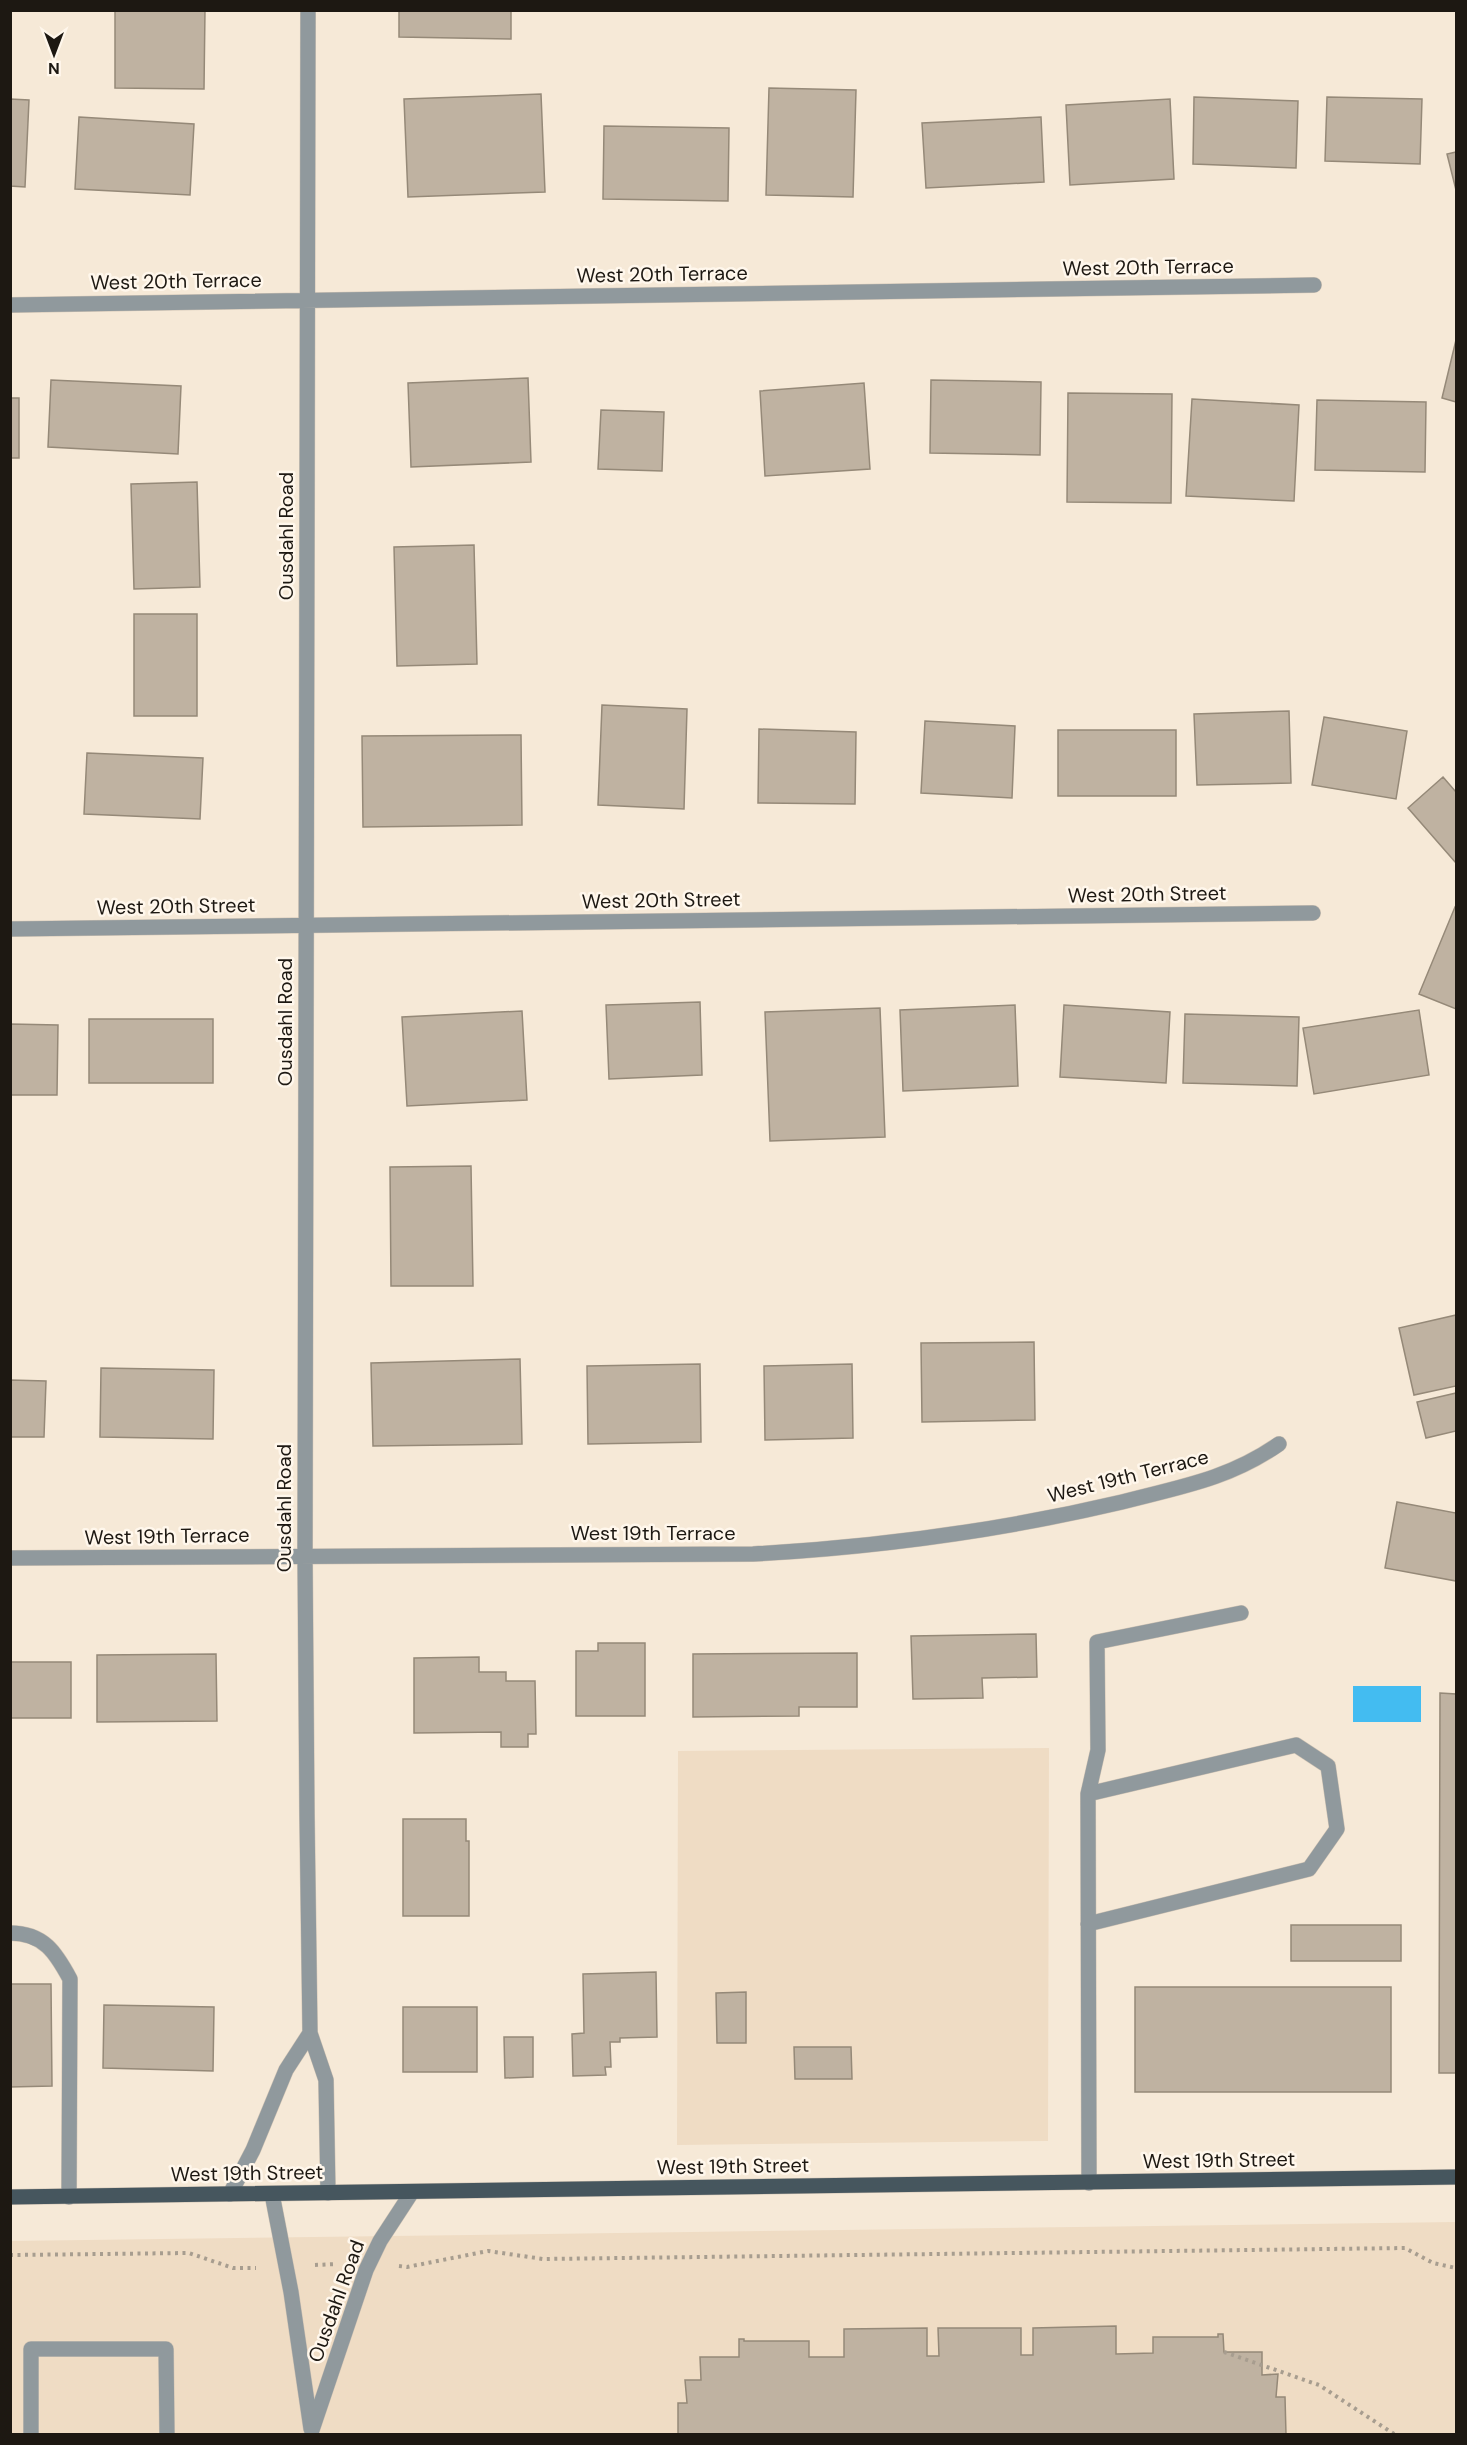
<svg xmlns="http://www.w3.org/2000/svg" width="1467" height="2445" font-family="'DM Sans',sans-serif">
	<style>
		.built { fill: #efdcc4 }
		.water { fill: #43bcf1 }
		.building { fill: #bfb2a1; stroke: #958978; stroke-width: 1.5 }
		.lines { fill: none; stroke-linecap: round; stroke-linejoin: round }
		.minor-casing { stroke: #cfc3b4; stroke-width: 16 }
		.major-casing { stroke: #cfc3b4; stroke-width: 16 }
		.path { stroke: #a79d8f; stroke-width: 4; stroke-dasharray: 3 4.5; stroke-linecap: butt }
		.minor { stroke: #90999d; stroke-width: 15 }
		.major { stroke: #46565e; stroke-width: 15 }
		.labels { text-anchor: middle; stroke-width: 5; stroke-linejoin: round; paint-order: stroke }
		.street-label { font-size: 20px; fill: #1d1812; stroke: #fff7ec }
	</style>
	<rect width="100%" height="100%" fill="#f6e9d7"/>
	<!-- built -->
	<path class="built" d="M1049,1748L1048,2141L677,2145L678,1751Z
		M1456,2222V2434H11L10,2241Z"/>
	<!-- water -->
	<path class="water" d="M1353,1686H1421V1722H1353Z"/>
	<!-- building -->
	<path class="building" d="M115,10H205L204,89L115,88Z
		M399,10H511V39L399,37Z
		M769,88L856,90L853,197L766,195Z
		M541,94L545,192L408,197L404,99Z
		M1194,97L1298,101L1296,168L1193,164Z
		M1327,97L1422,99L1420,164L1325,161Z
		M10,99L29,100L25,187L10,186Z
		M1170,99L1174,179L1070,185L1066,105Z
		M79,117L194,124L190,195L75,189Z
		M1041,117L1044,182L926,188L922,123Z
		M604,126L729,128L728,201L603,199Z
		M1456,152V190L1447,154Z
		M1456,340V402L1442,398Z
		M528,378L531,462L411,467L408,383Z
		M51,380L181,386L178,454L48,447Z
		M931,380L1041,382L1040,455L930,453Z
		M864,383L870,469L765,476L760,391Z
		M1068,393L1172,394L1171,503L1067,502Z
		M10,398H19V458H10Z
		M1192,399L1299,405L1294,501L1186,496Z
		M1317,400L1426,402L1425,472L1315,470Z
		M601,410L664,412L662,471L598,469Z
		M197,482L200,587L134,589L131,484Z
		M474,545L477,664L397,666L394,547Z
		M134,614H197V716H134Z
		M602,705L687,709L684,809L598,805Z
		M1289,711L1291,783L1197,785L1194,714Z
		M1324,717L1407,731L1396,799L1312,785Z
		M925,721L1015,726L1012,798L921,793Z
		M759,729L856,732L855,804L758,803Z
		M1058,730H1176V796H1058Z
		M521,735L522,825L363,827L362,736Z
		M87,753L203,758L200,819L84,814Z
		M1443,777L1456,792V863L1408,808Z
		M1455,907L1456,908V1009L1419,994Z
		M700,1002L702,1075L609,1079L606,1005Z
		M1015,1005L1018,1086L903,1091L900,1010Z
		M1064,1005L1170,1012L1166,1083L1060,1077Z
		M880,1008L885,1137L770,1141L765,1012Z
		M1419,1010L1429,1075L1314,1094L1303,1028Z
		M522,1011L527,1100L407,1106L402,1017Z
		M1185,1014L1299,1017L1297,1086L1183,1083Z
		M89,1019H213V1083H89Z
		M10,1024L58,1025L57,1095H10Z
		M471,1166L473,1286H391L390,1167Z
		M1456,1315V1386L1414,1395L1399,1328Z
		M1034,1342L1035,1420L922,1422L921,1343Z
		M520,1359L522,1444L373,1446L371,1363Z
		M700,1364L701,1442L588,1444L587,1366Z
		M852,1364L853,1438L765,1440L764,1366Z
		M101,1368L214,1370L213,1439L100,1437Z
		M10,1380L46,1381L44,1437H10Z
		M1456,1393V1431L1426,1438L1417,1402Z
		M1397,1502L1456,1513V1581L1385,1568Z
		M1036,1634L1037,1677L982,1678L983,1698L913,1699L911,1636Z
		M598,1643H645V1716H576V1651H598Z
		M857,1653V1707H799V1716L693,1717V1654Z
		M216,1654L217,1721L97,1722V1655Z
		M479,1657V1672H506V1681H535L536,1734H528V1747H501V1732L414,1733V1658Z
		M10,1662H71V1718H10Z
		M1440,1693L1456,1694V2073H1439Z
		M403,1819H466V1841H469V1916H403Z
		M1291,1925H1401V1961H1291Z
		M656,1972L657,2037L620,2038V2042H610L611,2067H605L606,2075L573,2076L572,2034L584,2033L583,1974Z
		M10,1984H51L52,2086L10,2087Z
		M1135,1987H1391V2092H1135Z
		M746,1992V2043H717L716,1993Z
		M104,2005L214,2007L213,2071L103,2068Z
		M403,2007H477V2072H403Z
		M504,2037H533V2077L505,2078Z
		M794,2047H851L852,2079H795Z
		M1116,2326V2354L1153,2353V2337H1218V2334H1223L1224,2352H1262V2375L1278,2374L1276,2397H1285L1286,2434H678V2403H687L685,2380H701L700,2357H739V2339H744V2341H809V2357H844V2329L927,2328V2356H939L938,2328H1021V2355H1033V2328Z"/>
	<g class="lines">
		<defs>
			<path id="minor" d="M308,10L305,1555L307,1816L310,2033L326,2080L328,2193
				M10,305L1314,285
				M10,929L1313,913
				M10,1558L753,1554C879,1547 999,1531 1122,1502C1180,1487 1229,1479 1279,1444
				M1088,1794L1296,1745L1328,1766L1337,1829L1309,1869L1088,1924
				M10,1933C44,1933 56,1953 70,1979L69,2197
				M1089,2183L1088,1794L1098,1750L1097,1642L1241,1613
				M230,2194L253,2150L286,2070L310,2033
				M272,2194L291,2292L311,2429
				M312,2430L366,2270L380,2241L412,2192
				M31,2434V2349H166L167,2434"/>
			<path id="major" d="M10,2197L1456,2177"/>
		</defs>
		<!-- minor casing -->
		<use href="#minor" class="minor-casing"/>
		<!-- major casing -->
		<use href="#major" class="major-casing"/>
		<!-- path -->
		<path class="path" d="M10,2255L189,2253L233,2268H256
			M315,2265L337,2264
			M399,2266L407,2267L488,2251L543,2259L1405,2248L1433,2263L1456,2268
			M1224,2352L1319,2385L1394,2434"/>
		<!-- minor -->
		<use href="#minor" class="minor"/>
		<!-- major -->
		<use href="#major" class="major"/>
	</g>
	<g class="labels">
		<!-- street labels -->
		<g class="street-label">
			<text transform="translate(1148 267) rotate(-1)" y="7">West 20th Terrace</text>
			<text transform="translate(662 274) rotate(-1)" y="7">West 20th Terrace</text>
			<text transform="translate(176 281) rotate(-1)" y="7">West 20th Terrace</text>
			<text transform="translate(286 536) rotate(-90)" y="7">Ousdahl Road</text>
			<text transform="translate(1147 894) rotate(-1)" y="7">West 20th Street</text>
			<text transform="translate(661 900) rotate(-1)" y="7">West 20th Street</text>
			<text transform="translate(176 906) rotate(-1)" y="7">West 20th Street</text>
			<text transform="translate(285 1022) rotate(-90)" y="7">Ousdahl Road</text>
			<text transform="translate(1128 1476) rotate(-14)" y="7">West 19th Terrace</text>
			<text transform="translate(284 1508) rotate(-90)" y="7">Ousdahl Road</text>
			<text x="653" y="1540">West 19th Terrace</text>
			<text transform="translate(167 1536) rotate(-1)" y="7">West 19th Terrace</text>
			<text transform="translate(1219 2160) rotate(-1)" y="7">West 19th Street</text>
			<text transform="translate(733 2166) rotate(-1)" y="7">West 19th Street</text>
			<text transform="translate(247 2173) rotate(-1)" y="7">West 19th Street</text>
			<text transform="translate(336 2301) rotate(-70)" y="7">Ousdahl Road</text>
		</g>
	</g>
	<!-- border -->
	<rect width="1467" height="2445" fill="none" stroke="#1d1812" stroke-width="24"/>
	<!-- north arrow -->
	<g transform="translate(54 54) rotate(180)" stroke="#fff7ec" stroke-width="4.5" paint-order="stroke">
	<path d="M0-4.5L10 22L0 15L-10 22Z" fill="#1d1812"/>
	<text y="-9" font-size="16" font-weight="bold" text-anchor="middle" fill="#1d1812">N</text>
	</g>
</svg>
